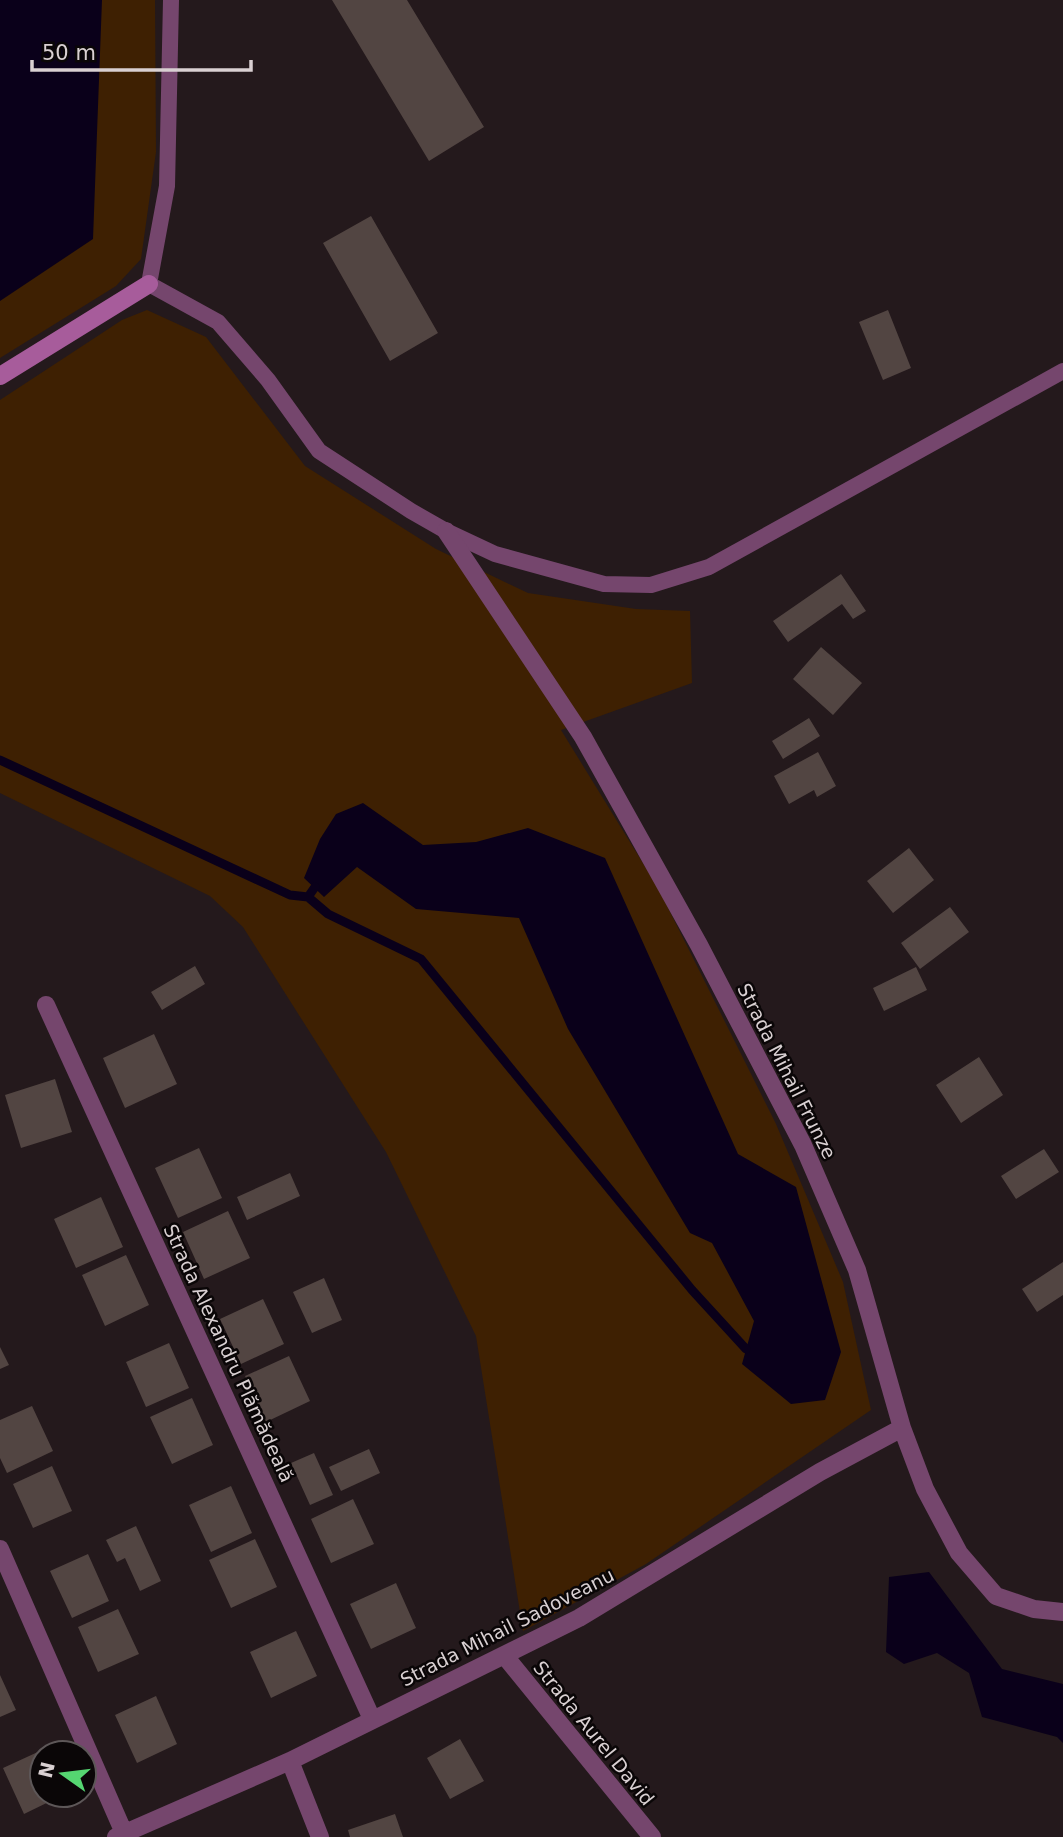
<svg xmlns="http://www.w3.org/2000/svg" width="1063" height="1837" font-family="'DejaVu Sans',sans-serif">
	<style>
		.green { fill: #3e2002 }
		.water { fill: #0a001a }
		.lines { fill: none; stroke-linecap: round; stroke-linejoin: round }
		.stream { stroke: #0a001a; stroke-width: 9 }
		.building { fill: #524542 }
		.lane { stroke: #75466d; stroke-width: 16 }
		.street { stroke: #75466d; stroke-width: 18 }
		.secondary { stroke: #a75c9b; stroke-width: 18 }
		.labels { text-anchor: middle; stroke-width: 5; stroke-linejoin: round; paint-order: stroke }
		.street-label { font-size: 19px; fill: #d9d0d2; stroke: #0a0607 }
	</style>
	<rect width="100%" height="100%" fill="#24191c"/>
	<!-- green -->
	<path class="green" d="M0,0H155L156,152L141,259L116,286L0,358Z
		M147,310L206,337L305,466L436,549L528,593L636,609L690,611L692,683L561,730L657,886L776,1124L843,1282L871,1410L646,1564L523,1631L476,1336L386,1152L243,927L210,896L0,793V400L122,320Z"/>
	<!-- water -->
	<path class="water" d="M0,0H102L93,239L0,301Z
		M363,803L423,845L476,842L528,828L605,858L738,1154L796,1187L841,1352L825,1400L791,1404L742,1364L754,1321L712,1243L690,1233L568,1029L519,918L416,909L357,867L324,897L304,878L320,839L336,814Z
		M929,1572L1002,1669L1063,1684V1743L1057,1737L982,1717L969,1673L937,1653L904,1664L886,1652L889,1577Z"/>
	<g class="lines">
		<!-- stream -->
		<path class="stream" d="M0,760L290,895L308,897L315,887
			M308,897L328,914L421,959L692,1290L746,1349"/>
	</g>
	<!-- building -->
	<path class="building" d="M332,0H407L484,127L429,161Z
		M371,216L438,333L390,361L323,243Z
		M888,310L911,368L883,380L859,322Z
		M841,574L866,611L853,619L842,604L788,642L773,621Z
		M821,647L862,683L833,715L793,679Z
		M809,718L820,736L783,759L772,741Z
		M818,752L836,786L817,797L814,790L789,804L774,776Z
		M909,848L934,880L893,913L867,881Z
		M950,907L969,932L920,969L901,943Z
		M195,966L205,984L162,1010L151,992Z
		M916,967L927,990L884,1011L873,988Z
		M154,1034L177,1084L125,1108L103,1058Z
		M979,1057L1003,1095L961,1123L936,1085Z
		M55,1079L72,1132L21,1148L5,1095Z
		M199,1148L222,1198L178,1218L155,1168Z
		M1044,1149L1059,1172L1016,1199L1001,1176Z
		M290,1173L300,1196L247,1220L237,1197Z
		M101,1197L123,1247L76,1268L54,1219Z
		M228,1211L250,1258L204,1279L183,1232Z
		M126,1255L149,1305L105,1326L82,1275Z
		M1063,1262V1295L1037,1312L1022,1289Z
		M324,1278L342,1320L312,1333L293,1292Z
		M263,1299L284,1344L241,1364L220,1319Z
		M169,1343L189,1388L146,1407L126,1362Z
		M0,1347L9,1365L0,1369Z
		M289,1356L310,1401L266,1422L245,1376Z
		M192,1398L213,1445L172,1464L150,1417Z
		M32,1406L53,1451L7,1473L0,1458V1420Z
		M369,1449L380,1473L341,1491L329,1467Z
		M314,1453L333,1495L310,1505L291,1463Z
		M52,1466L72,1511L33,1528L13,1484Z
		M231,1486L252,1533L211,1552L189,1505Z
		M353,1499L374,1544L331,1563L311,1519Z
		M136,1526L161,1581L140,1591L125,1558L117,1562L106,1540Z
		M255,1539L277,1587L231,1608L209,1560Z
		M88,1554L109,1601L72,1618L50,1571Z
		M396,1583L416,1628L371,1649L350,1604Z
		M118,1609L139,1654L98,1672L78,1627Z
		M296,1631L317,1676L271,1698L250,1652Z
		M0,1675L16,1710L0,1717Z
		M156,1696L177,1744L137,1763L115,1715Z
		M460,1739L484,1781L450,1799L427,1758Z
		M40,1751L42,1756V1795H63L24,1814L3,1768Z
		M395,1814L403,1837H350L348,1830Z"/>
	<g class="lines">
		<!-- lane -->
		<path class="lane" d="M171,0L167,186L149,284L218,322L268,380L319,451L411,511L446,531L495,554L604,584L651,585L709,567L1063,371"/>
		<!-- street -->
		<path class="street" d="M446,531L583,737L699,945L803,1145L857,1270L902,1428L925,1489L959,1553L996,1596L1034,1609L1063,1612
			M46,1005L372,1719
			M0,1549L124,1833
			M504,1655L652,1837
			M290,1761L320,1837
			M116,1837L290,1761L579,1618L820,1472L902,1428"/>
		<!-- secondary -->
		<path class="secondary" d="M0,376L149,284"/>
	</g>
	<g class="labels">
		<!-- street labels -->
		<g class="street-label">
			<text transform="translate(787 1071) rotate(63)" y="7">Strada Mihail Frunze</text>
			<text transform="translate(229 1353) rotate(65)" y="7">Strada Alexandru Plămădeală</text>
			<text transform="translate(507 1627) rotate(-27)" y="7">Strada Mihail Sadoveanu</text>
			<text transform="translate(594 1733) rotate(51)" y="7">Strada Aurel David</text>
		</g>
	</g>
	<!-- north arrow -->
	<g transform="translate(63 1774) rotate(284)"><circle r="33" fill="#0a0607" stroke="#5d5758" stroke-width="2"/>
	<path d="M0-5L12 26L0 18L-12 26Z" fill="#55d671"/>
	<text y="-10" font-size="19" font-weight="bold" text-anchor="middle" fill="#d9d0d2">N</text>
	</g>
	<!-- scale -->
	<path d="M32 60v10h219v-10" fill="none" stroke="#d9d0d2" stroke-width="3.5"/>
	<text x="42" y="60" font-size="21" fill="#d9d0d2" stroke="#0a0607" stroke-width="5" paint-order="stroke">50 m</text>
</svg>
